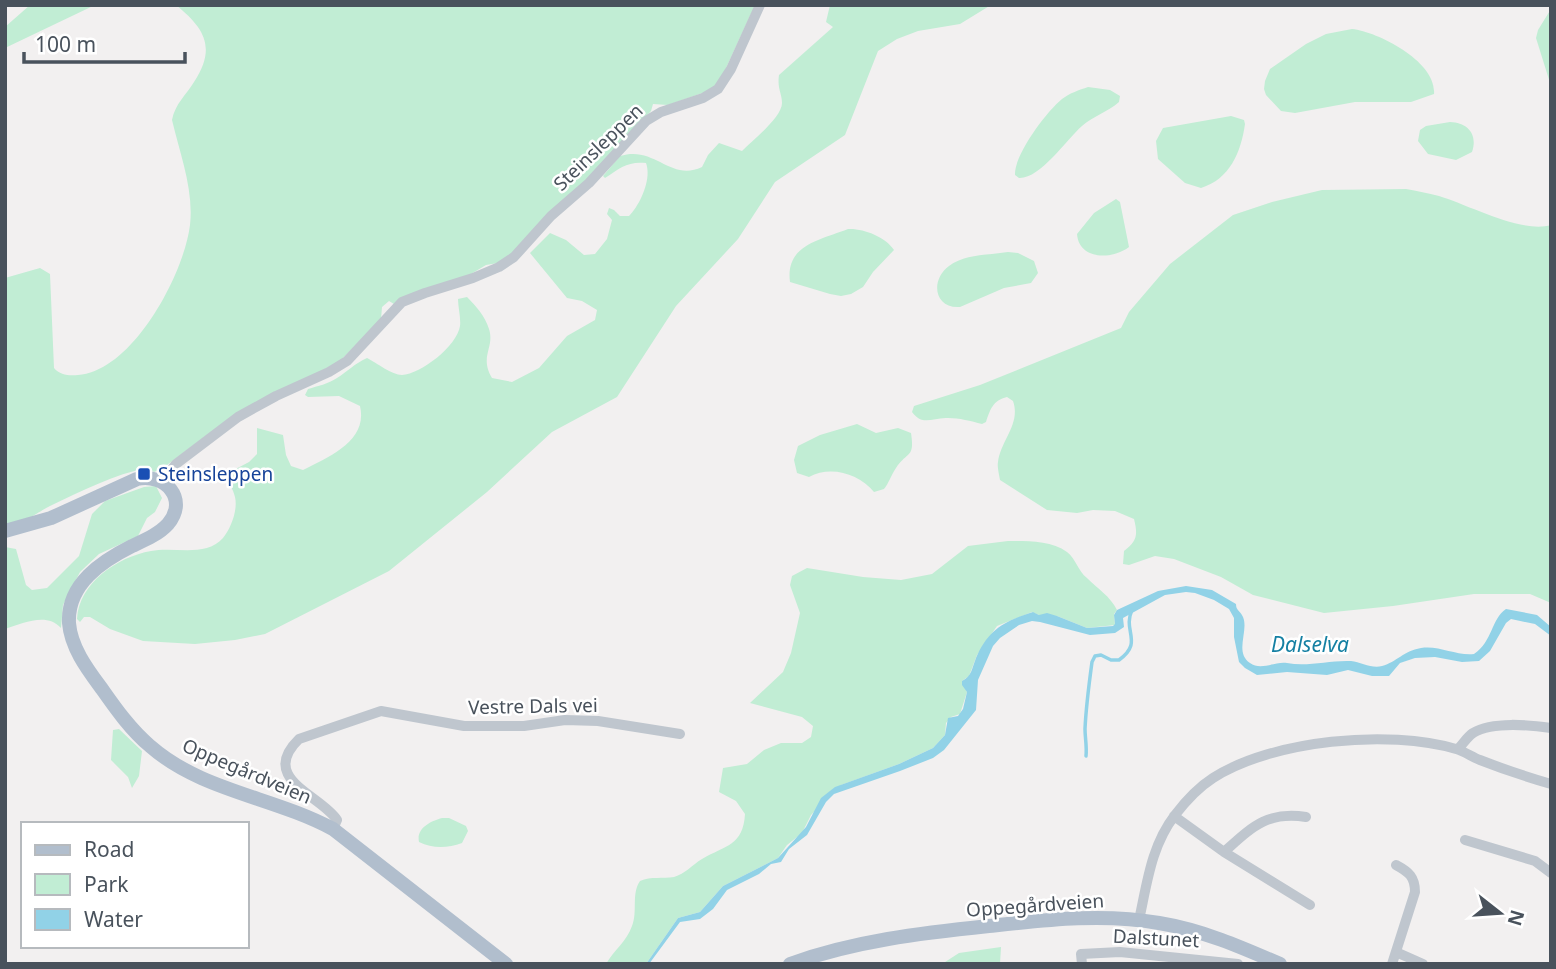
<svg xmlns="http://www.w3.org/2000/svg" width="1556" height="969" font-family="'Noto Sans',sans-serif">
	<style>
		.green { fill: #c1edd4 }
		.water { fill: #91d2e7 }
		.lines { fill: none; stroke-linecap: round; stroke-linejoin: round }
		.stream { stroke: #91d2e7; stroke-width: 3.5 }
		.minor { stroke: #bfc6ce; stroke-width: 10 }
		.major { stroke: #b1becd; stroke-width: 14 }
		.transit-dot { fill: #1a4fb4; stroke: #fff; stroke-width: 2.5 }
		.labels { text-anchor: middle; stroke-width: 5; stroke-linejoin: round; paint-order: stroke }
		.street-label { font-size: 19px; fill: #49525c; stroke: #fff }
		.transit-label { font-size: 19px; fill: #164399; stroke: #fff; text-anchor: start }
		.water-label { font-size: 21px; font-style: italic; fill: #1580a3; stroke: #fff }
	</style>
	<rect width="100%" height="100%" fill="#f2f0f0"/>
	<!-- green -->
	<path class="green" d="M30,5H95L5,48V27Z
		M176,5H755L721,79L714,89L668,105L653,104L651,111L599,168L518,249L498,263L486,265L471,274L394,304L389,301L382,307L381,319L340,361L227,420L163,468L154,472L148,468C114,474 82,491 50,506C31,516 28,522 5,525V278L40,268L50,274L54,368C60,375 69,376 78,375C133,371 184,274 190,225C194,190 180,154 172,120C175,104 186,95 194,82C217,47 204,28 176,5Z
		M830,5H991L960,24L918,31L897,39L878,51L845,135L775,182L738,239L676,306L617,397L552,432L487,492L389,571L265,634L235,640L195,644L143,641L110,629L90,617H84L80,622L77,619C79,583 117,557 151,551C174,546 205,558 223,538C231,528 238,510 235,497C232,485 228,487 230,472L249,462L257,454V428L283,435L286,455L291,466L303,470C330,456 368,441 360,406L339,396L308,397L305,395L308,389C318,386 328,384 337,378C348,371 354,364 367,358C377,363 392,375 402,375C421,374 457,346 460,326C461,318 458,307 458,299L467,297C476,306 485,316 489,329C495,348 479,356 492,378L512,382L539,368L567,336L595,320L597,310L582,301L567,298L530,253L550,233L566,240L584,255L595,254L607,239L612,220L607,214L609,208L614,210L620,216H629C640,205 652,179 646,163C628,161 620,168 605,178L603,176L620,156C655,145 670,182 702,167L708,155L719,143L742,151C753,140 782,117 782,103C782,93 777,89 779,75L833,27L826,22Z
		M1551,9V86L1536,38L1538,30Z
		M1352,29C1379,32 1437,62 1434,94L1411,102H1355L1295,113L1281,111L1266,95L1264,89L1265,81L1270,69L1306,44L1326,34Z
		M1088,87L1110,90L1120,96L1119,102C1108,112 1093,116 1082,126C1066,140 1040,179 1019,178L1015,175C1014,155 1046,112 1062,99C1070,93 1079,90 1088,87Z
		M1231,116L1244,120L1245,124C1241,152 1230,179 1201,188L1185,183L1158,159L1156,141L1163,128Z
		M1450,122C1468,123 1478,134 1472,152L1456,160L1428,154L1418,141L1420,130L1426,126Z
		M1406,189C1417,191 1428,193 1439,196C1469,205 1522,234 1551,225V603L1530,594H1474L1393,606L1324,613L1253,595L1221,577L1174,559L1155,556L1129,565L1123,564L1124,551C1137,541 1138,535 1134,519L1115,511L1093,510L1077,513L1047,510L1000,480C999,474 997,467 998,462C1001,440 1021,424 1013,401L1007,397C993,400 990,410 986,422L982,424C971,421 959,418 948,418C933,417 923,427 912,412L914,406L980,385L1121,328L1129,312L1170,264L1233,215L1272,202L1322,190Z
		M1116,199L1120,202L1129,247C1112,260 1079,260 1077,234L1094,213Z
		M848,229C863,228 886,237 894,250L873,272L863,287L851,294L841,296L830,294L790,282C785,245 820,240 848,229Z
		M1008,252L1018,253L1034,261L1038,273L1031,283L1004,288L960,307C934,309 930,280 949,266C965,254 989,255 1008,252Z
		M857,424L876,433L898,428L911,433C915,459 907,451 896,468C891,475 889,483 884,489L874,492C859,474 831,465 809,477L797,473L794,460L798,446L820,435Z
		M156,486L162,498L155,512L147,518L138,536L99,554L80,572L63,605L61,628C47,612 23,623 5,629V547L16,549L26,585L32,590L47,588L79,556L92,514L105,501L144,487Z
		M1008,541C1026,541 1051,540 1067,552C1076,559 1078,571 1087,578C1098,589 1110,596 1117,610L1114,614L1115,625L1087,628L1057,616L1039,615L1032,612L997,626L977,655L969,676L962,681L967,692L960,714L951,717L946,723L945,735L933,748L899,764L841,785L811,815L802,833L787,845L778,858L723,886L700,912L678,918L646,964H606C614,950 627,941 632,926C638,911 631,894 640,881C651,876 663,879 674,877C685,874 692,865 702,859C726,845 743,846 745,814L736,801L719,792L723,768L747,764L764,750L781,743H802L811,737L813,726L802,717L750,703L783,672L791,653L800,613L790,585L792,576L807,568L863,577L901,580L932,574L968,546Z
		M119,729L142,751L139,776L132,788L128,777L111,760L113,730Z
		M442,818H449L466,826L468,831L462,843C448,848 433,849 419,842C416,828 431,821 442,818Z
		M1001,947L1000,964H942L959,953Z"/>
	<!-- water -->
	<path class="water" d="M1186,586L1212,590L1236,604C1236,611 1240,610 1243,617C1249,631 1234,652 1250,663C1261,671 1275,661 1287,663C1308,667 1329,660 1351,661C1361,662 1372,669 1382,666C1397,662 1403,651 1421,648C1439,645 1456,656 1474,654C1493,641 1491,619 1506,609L1537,615L1551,627V636L1535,624L1511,619L1506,623L1490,651L1479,661L1462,662L1435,657L1415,658L1400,663L1389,676H1372L1348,670L1327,675L1287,672L1257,675L1245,668L1239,662L1234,637V618L1229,609L1214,600L1195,593L1186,592L1165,595L1123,618L1124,627L1115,633L1090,635L1040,622L1032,621L1019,625L1000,638L993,646L978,680L976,710L944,750L933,758L900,771L834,794L826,802L807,835L789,849L781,862L771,864L759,874L727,890L713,909L700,919L680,922L649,964H646L678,918L700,912L723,886L778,858L806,827L821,798L835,787L899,764L933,748L945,735L948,718L958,716L963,709L967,692L962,685V681C972,676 972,668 976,658C988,630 1004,621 1033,612L1039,615L1047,613L1057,616L1087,628L1113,626L1115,624L1114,615L1117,610L1158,591Z"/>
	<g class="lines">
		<!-- stream -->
		<path class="stream" d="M1086,756C1087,746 1085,738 1085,729C1086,707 1089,684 1092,662L1095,656L1101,655L1111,660H1119C1144,642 1122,631 1132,610"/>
		<!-- minor -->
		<path class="minor" d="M162,481L176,464L238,417L276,396L329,372L347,361L402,302L425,293L473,278L499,267L514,257L551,216L589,183L646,121L661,112L703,98L718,89L731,69L760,5
			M1458,749C1463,744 1467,737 1473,733C1493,721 1529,725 1551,728
			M1174,816L1224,852L1310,905
			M333,829L337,820C321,795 258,779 299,739L381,711L464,726H524L565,720L598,721L680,734
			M1465,840L1535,861L1551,873
			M1224,852C1252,827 1267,811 1306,817
			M1139,920C1147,884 1151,846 1175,815C1185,802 1199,787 1213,778C1272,740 1389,729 1456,749C1464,751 1472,757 1480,760C1503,769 1527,777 1551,784
			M1396,952L1423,964
			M1082,964L1081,954L1120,952L1238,964
			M1392,964L1415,892C1415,877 1409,872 1396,865"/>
		<!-- major -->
		<path class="major" d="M5,531L51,518L137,479C165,473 189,499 168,524C159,534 145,540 132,546C102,561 67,584 69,623C71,648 88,670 102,689C116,709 131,730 150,746C201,791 274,797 333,829L506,964
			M790,964C854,941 921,933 989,926C1045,920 1103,913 1159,923C1202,930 1241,947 1280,964"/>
	</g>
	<!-- markers -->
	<rect class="transit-dot" x="137" y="467" width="14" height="14" rx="3.5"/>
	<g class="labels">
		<!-- street labels -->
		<g class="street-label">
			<text transform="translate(598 147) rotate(-44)" y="7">Steinsleppen</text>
			<text transform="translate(533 706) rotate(-1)" y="7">Vestre Dals vei</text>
			<text transform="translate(247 771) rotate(23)" y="7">Oppegårdveien</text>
			<text transform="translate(1035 905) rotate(-4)" y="7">Oppegårdveien</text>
			<text transform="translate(1156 938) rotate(3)" y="7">Dalstunet</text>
		</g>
		<!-- transit labels -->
		<g class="transit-label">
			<text x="158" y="481">Steinsleppen</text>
		</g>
		<!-- water labels -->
		<g class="water-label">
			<text x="1310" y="652">Dalselva</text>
		</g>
	</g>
	<!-- border -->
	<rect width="1556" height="969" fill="none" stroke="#49525c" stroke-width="14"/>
	<!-- legend -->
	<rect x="21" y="822" width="228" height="126" fill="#ffffff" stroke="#b6babe" stroke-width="2"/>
	<rect x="35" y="845" width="35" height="10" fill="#b1becd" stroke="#b6babe" stroke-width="2"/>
	<text x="84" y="857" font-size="21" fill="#49525c">Road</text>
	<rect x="35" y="874" width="35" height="21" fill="#c1edd4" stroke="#b6babe" stroke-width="2"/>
	<text x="84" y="892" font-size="21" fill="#49525c">Park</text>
	<rect x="35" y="909" width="35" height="21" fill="#91d2e7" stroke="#b6babe" stroke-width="2"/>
	<text x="84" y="927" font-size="21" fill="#49525c">Water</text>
	<!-- north arrow -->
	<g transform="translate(1500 913) rotate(107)" stroke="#ffffff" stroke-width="5" paint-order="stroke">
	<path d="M0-5L12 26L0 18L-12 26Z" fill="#49525c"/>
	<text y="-10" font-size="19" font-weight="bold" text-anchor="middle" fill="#49525c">N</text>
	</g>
	<!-- scale -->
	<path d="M24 52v10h161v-10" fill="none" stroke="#49525c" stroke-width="3.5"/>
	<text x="35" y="52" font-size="21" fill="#49525c" stroke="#ffffff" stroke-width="5" paint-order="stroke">100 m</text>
</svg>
